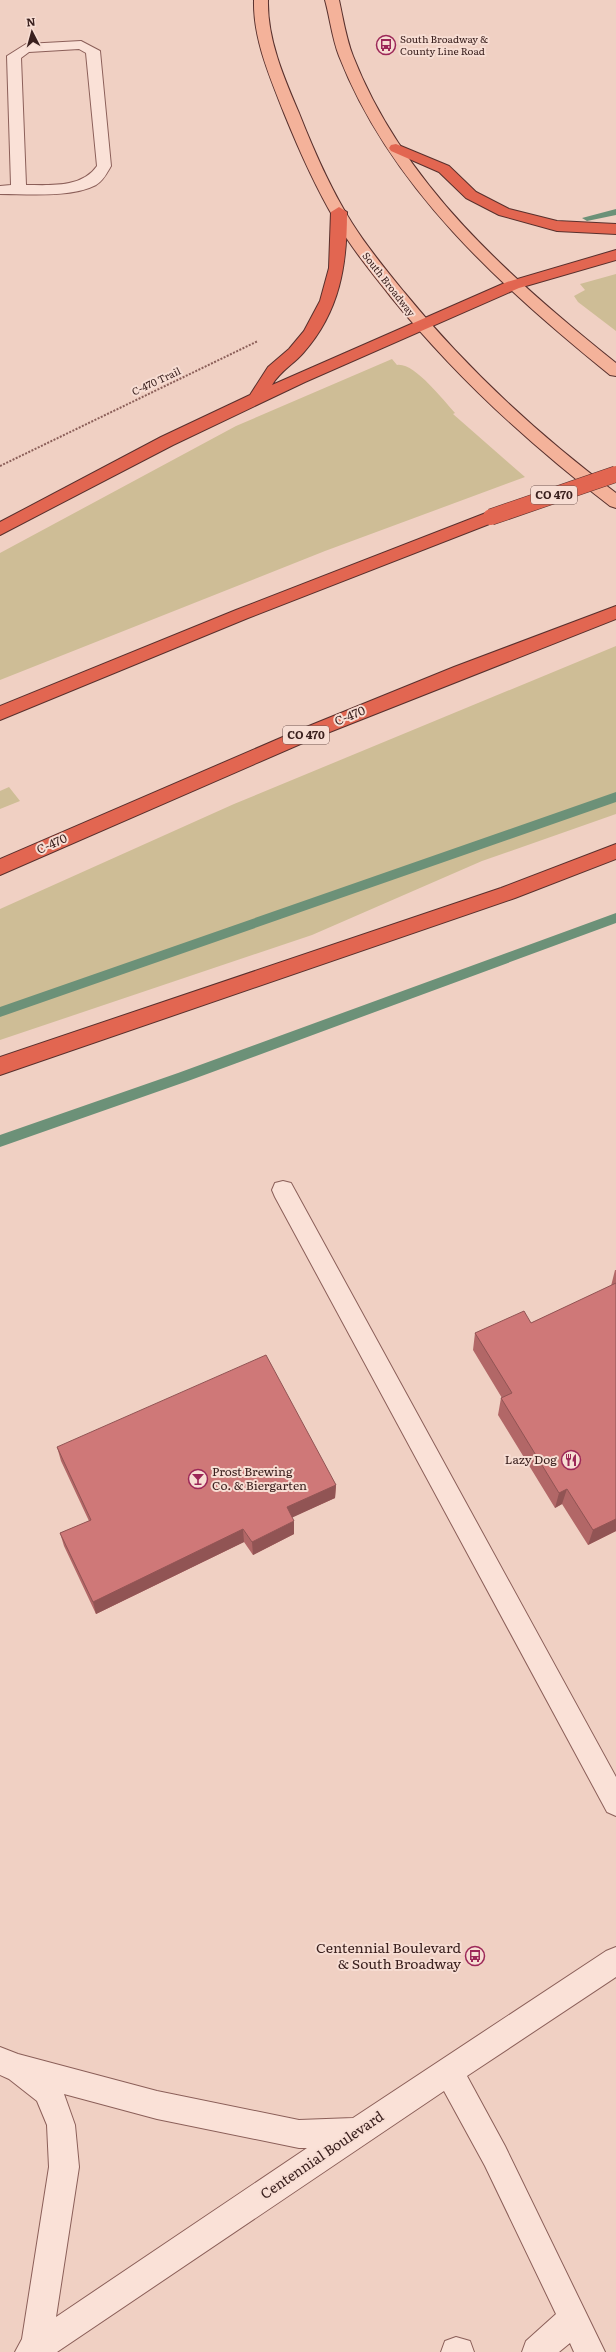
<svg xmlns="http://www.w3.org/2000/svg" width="616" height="2352" font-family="Literata,serif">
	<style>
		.green { fill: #cebd96 }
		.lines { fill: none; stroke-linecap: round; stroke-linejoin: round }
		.stream { fill: #6c9178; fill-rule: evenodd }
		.minor-casing { stroke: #8b5f59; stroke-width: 2 }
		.major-casing { stroke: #58302d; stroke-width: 2 }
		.highway-casing { stroke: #58302d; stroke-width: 2 }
		.path { stroke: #8b5f59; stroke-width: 2; stroke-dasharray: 2 1.5; stroke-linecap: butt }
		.minor { fill: #fae1d7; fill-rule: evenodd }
		.major { fill: #f4b29a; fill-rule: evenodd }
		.highway { fill: #e26651; fill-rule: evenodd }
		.highway-bridge-casing { stroke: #58302d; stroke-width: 17; stroke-linecap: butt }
		.highway-bridge { stroke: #e26651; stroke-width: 16 }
		.wall { fill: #b26767 }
		.shaded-wall { fill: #915454 }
		.building { fill: #cf7878; stroke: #915454 }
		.labels { text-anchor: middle; stroke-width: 4; stroke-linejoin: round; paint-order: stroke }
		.far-poi-label { font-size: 10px; fill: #3a201e; stroke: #f7ddd3; text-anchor: start }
		.far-street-label { font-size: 10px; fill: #3a201e; stroke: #f7ddd3 }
		.shield { fill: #f7ddd3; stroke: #735954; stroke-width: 1 }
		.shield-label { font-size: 11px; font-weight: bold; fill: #3a201e }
		.street-label { font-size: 12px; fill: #3a201e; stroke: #f7ddd3 }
		.poi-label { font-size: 12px; fill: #3a201e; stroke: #f7ddd3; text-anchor: end }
		.near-poi-label { font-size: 14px; fill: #3a201e; stroke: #f7ddd3; text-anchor: end }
		.near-street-label { font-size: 14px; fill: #3a201e; stroke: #f7ddd3 }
	</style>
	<rect width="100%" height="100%" fill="#f0d0c3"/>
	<!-- green -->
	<path class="green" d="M616,274V331L578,302L574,296L585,290L580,284Z
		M392,359L397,365C414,362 443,400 455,413L453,414L525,477L325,551L0,680V553L236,426Z
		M616,646V814L482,861L312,935L0,1040V909L234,804Z
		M9,787L20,801L0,809V791Z"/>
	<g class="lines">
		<!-- stream -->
		<path class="stream" d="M616,209V215L587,221L582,218Z
			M616,792V802L0,1017V1007Z
			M616,913V923L188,1081L0,1147V1135L178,1073Z"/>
		<defs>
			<path id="minor" d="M81,41L100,51L111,166C107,173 103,181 96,185C71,198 28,194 0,194V186L11,185L7,56L26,44ZM79,49L86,53L97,166C82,188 50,185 26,185L21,58L29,52Z
				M283,1181L291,1183L616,1777V1816L607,1812L275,1197L272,1190L275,1183Z
				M616,1947V1977L467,2076L505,2146L605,2352H574L570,2343L559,2352H522L526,2341L556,2314L485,2166L444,2091L57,2352H15L22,2339L49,2167L47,2125L37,2101L9,2079L0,2075V2047L18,2054L157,2091L299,2120L353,2118L606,1951ZM64,2094L157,2119L299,2148H307L56,2317L79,2167L75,2125Z
				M456,2337L470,2341L474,2352H441L445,2341Z"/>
			<path id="major" d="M254,0H268C267,39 284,78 299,113C314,151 330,188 352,223C367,247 386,270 404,292C466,368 537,434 616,493V508L610,506C529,444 455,376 391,297C371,272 351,247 335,220C315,186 299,150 284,113C270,77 253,39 254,0Z
				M325,0H339C343,18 346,38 353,56C403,184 511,279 616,363V376L610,375C502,287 391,189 339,56C332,38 330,18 325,0Z"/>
			<path id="highway" d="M396,144L449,166L476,192L509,209L557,221L616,224V234L557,231L499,215L466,198L439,172L391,151L389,148L391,145Z
				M339,207L347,212C347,265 340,311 304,352C294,364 280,371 272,385L507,282L616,250V260L519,288L305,382L173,445L0,535V522L161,437L250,395L268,367L289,349L304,331L320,301L329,268L331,212Z
				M491,511L497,513L500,517L497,521L248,618L0,720V706L236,610Z
				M616,606V619L312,739L0,875V859L299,730L454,667Z
				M616,844V859L515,898L0,1075V1057L501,888Z"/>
		</defs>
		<!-- minor casing -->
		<use href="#minor" class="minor-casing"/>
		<!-- major casing -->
		<use href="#major" class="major-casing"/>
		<!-- highway casing -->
		<use href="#highway" class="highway-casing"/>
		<!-- path -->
		<path class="path" d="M0,466L258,341"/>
		<!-- minor -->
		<use href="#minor" class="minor"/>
		<!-- major -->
		<use href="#major" class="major"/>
		<!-- highway -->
		<use href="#highway" class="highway"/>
		<defs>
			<path id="highway-bridge" d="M491,517L616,474"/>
		</defs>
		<!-- highway-bridge casing -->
		<use href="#highway-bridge" class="highway-bridge-casing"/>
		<!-- highway-bridge -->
		<use href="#highway-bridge" class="highway-bridge"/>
	</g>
	<!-- wall -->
	<path class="wall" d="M615,1270H616V1531L588,1545L562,1504L555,1508L498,1415L501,1398H502L473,1350L475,1333L531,1323L611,1286Z
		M57,1447L336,1485L335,1498L292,1517L294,1534L253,1555L244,1542L96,1614L64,1546L60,1533L89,1521L61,1461Z"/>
	<!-- shaded-wall -->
	<path class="shaded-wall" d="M336,1485L335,1498L287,1520V1507Z
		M567,1489L562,1504L555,1508L559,1493Z
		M616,1519V1531L588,1545L593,1530Z
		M294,1521V1534L253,1555L252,1542Z
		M243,1529L244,1542L96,1614L93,1602Z"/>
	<!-- building -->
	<path class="building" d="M616,1283V1519L593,1530L567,1489L559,1493L501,1398L512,1393L475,1333L524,1311L531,1323Z
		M266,1355L336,1485L287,1507L294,1521L252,1542L243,1529L93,1602L60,1533L91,1520L57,1447Z"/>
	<!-- icons -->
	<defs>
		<symbol id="bus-ring" viewBox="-11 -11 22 22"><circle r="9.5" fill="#f7ddd3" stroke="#9c2758" stroke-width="1.5"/><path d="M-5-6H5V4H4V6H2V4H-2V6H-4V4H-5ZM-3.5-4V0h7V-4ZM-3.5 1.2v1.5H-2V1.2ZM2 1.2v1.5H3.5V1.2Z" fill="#9c2758"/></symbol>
		<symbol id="restaurant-ring" viewBox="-11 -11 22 22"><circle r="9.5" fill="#f7ddd3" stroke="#9c2758" stroke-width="1.5"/><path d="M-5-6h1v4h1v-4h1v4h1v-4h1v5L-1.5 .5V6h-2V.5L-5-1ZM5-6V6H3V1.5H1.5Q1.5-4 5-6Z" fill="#9c2758"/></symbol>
		<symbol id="bar-ring" viewBox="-11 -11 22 22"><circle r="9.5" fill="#f7ddd3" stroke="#9c2758" stroke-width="1.5"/><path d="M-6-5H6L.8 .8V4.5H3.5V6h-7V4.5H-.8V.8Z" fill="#9c2758"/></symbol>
	</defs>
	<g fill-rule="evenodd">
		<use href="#bus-ring" x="375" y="34" width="22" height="22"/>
		<use href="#restaurant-ring" x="560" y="1449" width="22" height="22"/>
		<use href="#bar-ring" x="187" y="1468" width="22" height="22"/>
		<use href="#bus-ring" x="464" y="1945" width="22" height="22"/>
	</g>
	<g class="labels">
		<!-- far-poi labels -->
		<g class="far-poi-label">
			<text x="400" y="43">South Broadway &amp;<tspan x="400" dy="12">County Line Road</tspan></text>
		</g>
		<!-- far-street labels -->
		<g class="far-street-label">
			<text transform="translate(389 284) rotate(52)" y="4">South Broadway</text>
			<text transform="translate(156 381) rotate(-25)" y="4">C-470 Trail</text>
		</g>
		<!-- shield labels -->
		<g class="shield">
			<rect x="531" y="486" width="46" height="18" rx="3"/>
			<rect x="283" y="726" width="46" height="18" rx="3"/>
		</g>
		<g class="shield-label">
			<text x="554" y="499">CO 470</text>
			<text x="306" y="739">CO 470</text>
		</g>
		<!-- street labels -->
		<g class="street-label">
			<text transform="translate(350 716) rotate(-22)" y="4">C-470</text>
			<text transform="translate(52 844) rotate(-24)" y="4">C-470</text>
		</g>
		<!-- poi labels -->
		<g class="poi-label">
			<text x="557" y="1464">Lazy Dog</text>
			<text x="212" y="1476" text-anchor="start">Prost Brewing<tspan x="212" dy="14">Co. &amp; Biergarten</tspan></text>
		</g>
		<!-- near-poi labels -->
		<g class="near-poi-label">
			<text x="461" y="1953">Centennial Boulevard<tspan x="461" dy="16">&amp; South Broadway</tspan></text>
		</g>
		<!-- near-street labels -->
		<g class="near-street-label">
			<text transform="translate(322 2155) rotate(-34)" y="5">Centennial Boulevard</text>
		</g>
	</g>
	<!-- north arrow -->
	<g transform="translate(32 32) rotate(354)" stroke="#f7ddd3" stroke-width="3" paint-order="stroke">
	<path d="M0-3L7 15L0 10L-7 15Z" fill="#3a201e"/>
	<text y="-6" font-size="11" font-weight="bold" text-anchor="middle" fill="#3a201e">N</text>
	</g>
</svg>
